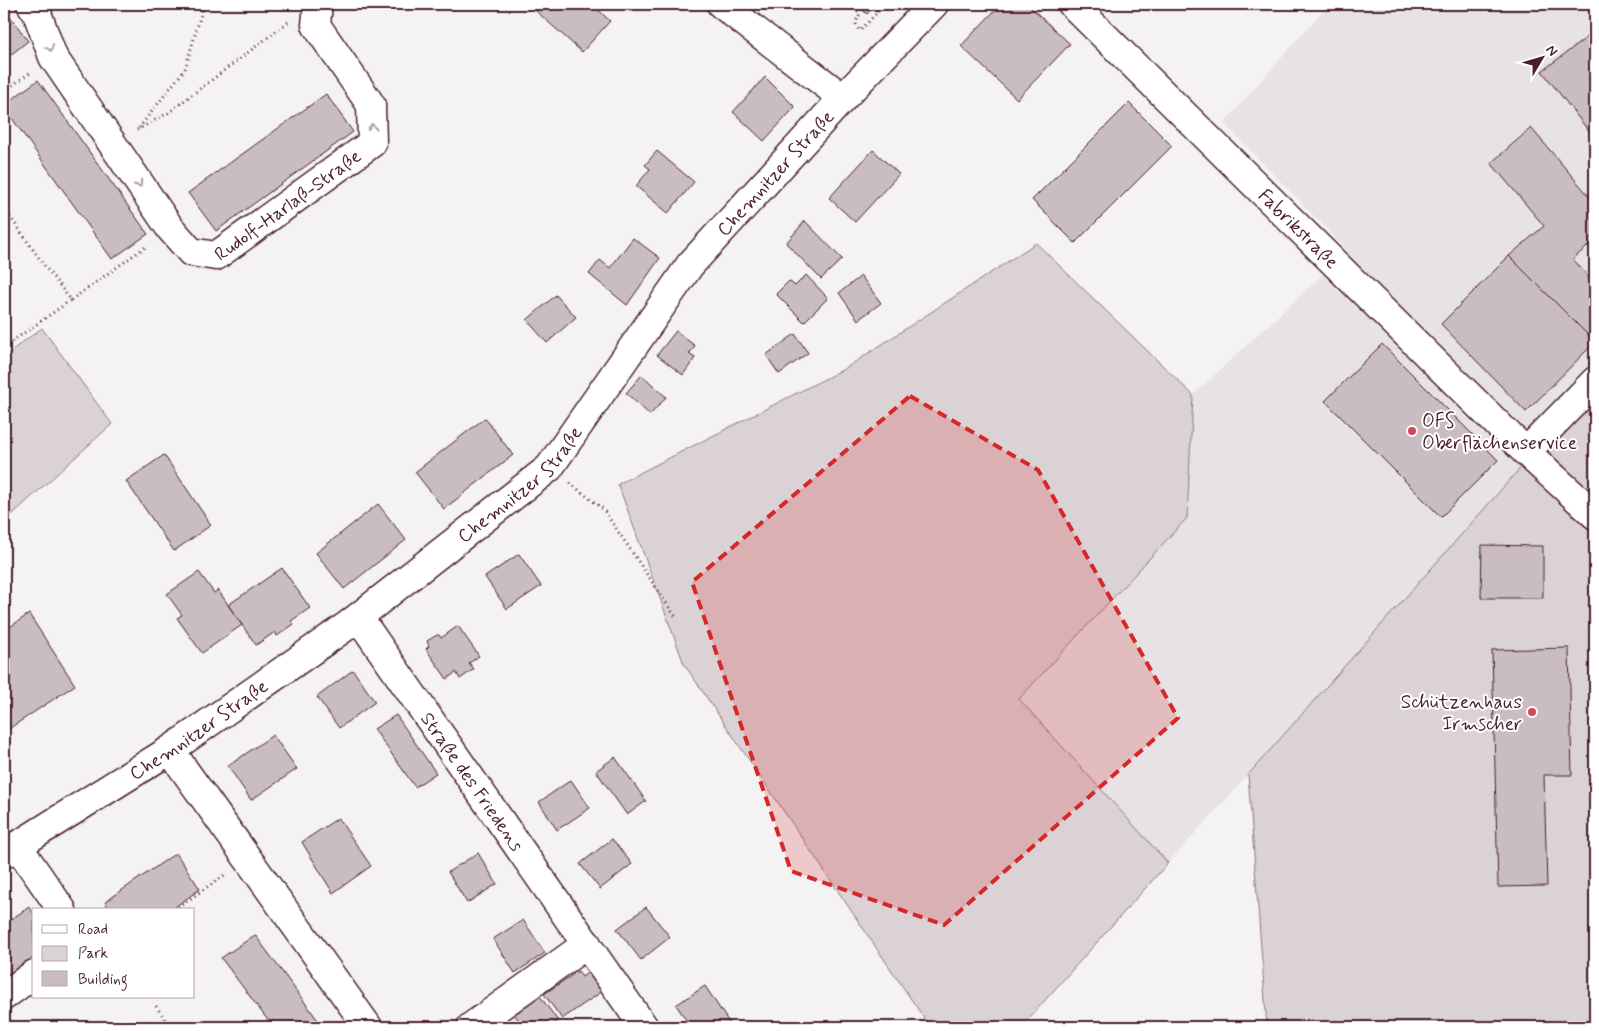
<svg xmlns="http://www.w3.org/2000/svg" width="1599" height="1031" font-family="Mynerve,sans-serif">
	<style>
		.built { fill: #e7e2e3 }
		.green { fill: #dbd2d5; stroke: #927880 }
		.building { fill: #cabdc1; stroke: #4a1f2b }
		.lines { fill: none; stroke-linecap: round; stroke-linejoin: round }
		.minor-casing { stroke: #4a1f2b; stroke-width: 31 }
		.path { stroke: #4a1f2b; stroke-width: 3; stroke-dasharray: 1 4; stroke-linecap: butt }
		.minor { stroke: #fff; stroke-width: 28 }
		.oneway { stroke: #ae9aa0 }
		.marked { fill: #d62828; fill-opacity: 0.2; stroke: #d62828; stroke-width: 4; stroke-dasharray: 10 6; stroke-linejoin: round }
		.poi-dot { fill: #d1495b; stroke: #fff; stroke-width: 2 }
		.labels { text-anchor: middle; stroke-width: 4; stroke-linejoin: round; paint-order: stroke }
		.street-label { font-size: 19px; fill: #4a1f2b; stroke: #fff }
		.poi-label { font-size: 19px; fill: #4a1f2b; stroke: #fff; text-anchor: start }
	</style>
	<rect width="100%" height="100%" fill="#f4f2f2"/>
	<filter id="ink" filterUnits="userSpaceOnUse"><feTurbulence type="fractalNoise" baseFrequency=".02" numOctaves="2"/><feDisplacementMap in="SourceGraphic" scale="10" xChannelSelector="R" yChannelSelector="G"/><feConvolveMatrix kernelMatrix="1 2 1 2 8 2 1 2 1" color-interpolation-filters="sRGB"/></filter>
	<g filter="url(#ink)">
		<!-- built -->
		<path class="built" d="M1329,4H1595V384L1248,775L1168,863L1019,699L1187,518L1193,395L1348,251L1224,123Z"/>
		<!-- green -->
		<path class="green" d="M1036,243L1193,395L1187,518L1019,699L1168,863L1021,1027H930L684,664L618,484L846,368Z
			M42,328L112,424L4,522V356Z
			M1595,384V1017L1589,1027H1267L1248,775Z"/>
		<!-- building -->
		<path class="building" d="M528,4H592L610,21L582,52Z
			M856,4H876L867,14Z
			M1001,4H1027L1070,44L1017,99L961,46Z
			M4,8L28,41L4,60Z
			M1590,35L1595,42V139L1542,71Z
			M765,77L795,107L764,141L733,112Z
			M38,80L148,234L112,259L4,107V105Z
			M326,94L353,132L216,231L188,193Z
			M1129,103L1172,146L1075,243L1032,200Z
			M1531,128L1595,203V240L1573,259L1595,285V342L1509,256L1544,226L1491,163Z
			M873,150L899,174L855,222L829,198Z
			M657,151L694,182L668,213L636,186L650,169L645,165Z
			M805,221L842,259L821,279L786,243Z
			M633,238L660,258L627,305L589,274L600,260L610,268Z
			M1509,256L1595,342L1526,412L1441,324Z
			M806,275L828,298L804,322L776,294L789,281L795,286Z
			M861,276L881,303L858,320L839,293Z
			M556,295L576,317L547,343L527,320Z
			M676,331L695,346L689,354L695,358L683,375L657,355Z
			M795,334L808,353L779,374L766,355Z
			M1382,344L1498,460L1441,517L1325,401Z
			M642,375L666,397L650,415L626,393Z
			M485,418L513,455L444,509L415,472Z
			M164,455L211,525L174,551L126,481Z
			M378,504L406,540L344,589L316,553Z
			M1482,545L1543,546V598H1481Z
			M519,554L541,586L507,609L485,577Z
			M282,568L310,608L291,621L294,624L277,636L275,632L256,645L228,605Z
			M199,572L214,593L218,590L242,625L202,653L177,618L182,615L167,594Z
			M29,614L75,685L4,732V631Z
			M458,626L479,656L469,663L474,669L460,679L456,672L447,679L426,649L429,646L427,641L437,635H439L441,638Z
			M1569,648L1572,775H1544L1547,886L1498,887L1492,650Z
			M353,670L375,702L339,728L317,697Z
			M396,715L436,773L415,787L374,729Z
			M273,735L297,769L251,800L228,766Z
			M615,757L646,801L627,815L596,771Z
			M571,780L590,808L557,830L539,802Z
			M338,818L371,866L333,893L302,842Z
			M612,839L632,864L600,889L580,864Z
			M176,853L200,889L171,910H110L105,902Z
			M478,853L497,884L467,903L448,872Z
			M29,907L34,914V957L4,978V924Z
			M646,907L670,937L641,960L617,929Z
			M523,920L545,953L515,973L493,939Z
			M255,935L323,1027H273L221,958Z
			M578,971L582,977L590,971L604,990L562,1019L544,994Z
			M705,986L732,1027H691L676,1005Z
			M539,995L558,1021L550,1027H524L514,1014Z"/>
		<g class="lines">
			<defs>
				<g id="minor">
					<path id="s1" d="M31,4L37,13L53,57L170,228L191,252L216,256L372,143L371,105L316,25L318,4"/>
					<path d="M721,4L843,98"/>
					<path id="s2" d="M1072,4L1526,452L1595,515"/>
					<path d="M1526,452L1595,381"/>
					<path id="s3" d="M359,618L644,1027"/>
					<path d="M170,750L368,1027"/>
					<path d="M17,845L62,910"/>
					<path id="s4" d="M4,854L170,750L348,625L549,468L690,265L843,98L934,4"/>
					<path d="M4,996L34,974"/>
					<path d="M471,1027L587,944"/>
				</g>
			</defs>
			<!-- minor casing -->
			<use href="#minor" class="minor-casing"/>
			<!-- path -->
			<path class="path" d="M850,4L860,14C856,21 854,24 860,31L885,4
				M4,91L30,73
				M139,128L185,69L204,4
				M137,130L168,113L288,22
				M4,208L46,268L71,300L4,347
				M71,300L148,245
				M570,483L603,509L675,616
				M174,910L226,874
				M156,1006L170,1027"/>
			<!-- minor -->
			<use href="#minor" class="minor"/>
		</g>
		<!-- one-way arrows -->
		<defs><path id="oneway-chevron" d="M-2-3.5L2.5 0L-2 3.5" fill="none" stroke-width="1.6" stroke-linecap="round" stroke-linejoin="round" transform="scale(1.25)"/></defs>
		<g class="oneway">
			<use href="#oneway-chevron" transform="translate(50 48) rotate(69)"/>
			<use href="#oneway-chevron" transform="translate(372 127) rotate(-92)"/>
			<use href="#oneway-chevron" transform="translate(139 184) rotate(55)"/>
		</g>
	</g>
	<!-- marked area -->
	<path class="marked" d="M910,396L1038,470L1178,718L944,925L791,871L692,582Z"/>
	<!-- markers -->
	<g class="poi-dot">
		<circle cx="1412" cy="431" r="5"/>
		<circle cx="1532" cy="712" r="5"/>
	</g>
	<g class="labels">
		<!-- street labels -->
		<g class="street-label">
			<text dy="7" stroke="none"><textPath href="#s4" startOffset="1041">Chemnitzer Straße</textPath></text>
			<text dy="7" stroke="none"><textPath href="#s1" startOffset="410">Rudolf-Harlaß-Straße</textPath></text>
			<text dy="7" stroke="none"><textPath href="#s2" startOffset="319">Fabrikstraße</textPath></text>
			<text dy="7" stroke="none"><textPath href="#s4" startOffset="636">Chemnitzer Straße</textPath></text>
			<text dy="7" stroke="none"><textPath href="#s4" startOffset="231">Chemnitzer Straße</textPath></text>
			<text dy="7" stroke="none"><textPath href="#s3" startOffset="199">Straße des Friedens</textPath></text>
		</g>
		<!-- poi labels -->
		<g class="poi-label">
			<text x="1422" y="427">OFS<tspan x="1422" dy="22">Oberflächenservice</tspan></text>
			<text x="1522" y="708" text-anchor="end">Schützenhaus<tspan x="1522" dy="22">Irmscher</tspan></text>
		</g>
	</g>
	<!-- margin -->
	<rect width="1599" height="1031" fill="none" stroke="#fff" stroke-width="20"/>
	<rect x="10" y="10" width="1579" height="1011" fill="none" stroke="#4a1f2b" stroke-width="2" filter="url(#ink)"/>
	<!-- legend -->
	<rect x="32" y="908" width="162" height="90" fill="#ffffff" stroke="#b7a5aa"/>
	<rect x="42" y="925" width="25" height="8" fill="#ffffff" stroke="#b7a5aa"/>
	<text x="78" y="934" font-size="15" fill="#4a1f2b">Road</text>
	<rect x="42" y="946" width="25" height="15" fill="#dbd2d5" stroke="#b7a5aa"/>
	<text x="78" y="958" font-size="15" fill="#4a1f2b">Park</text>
	<rect x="42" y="971" width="25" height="15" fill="#cabdc1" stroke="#b7a5aa"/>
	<text x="78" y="984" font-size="15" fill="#4a1f2b">Building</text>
	<!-- north arrow -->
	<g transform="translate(1542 58) rotate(52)" stroke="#ffffff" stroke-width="4" paint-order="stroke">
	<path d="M0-4L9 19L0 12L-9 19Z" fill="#4a1f2b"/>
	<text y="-8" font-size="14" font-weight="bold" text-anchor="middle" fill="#4a1f2b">N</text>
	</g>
</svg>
